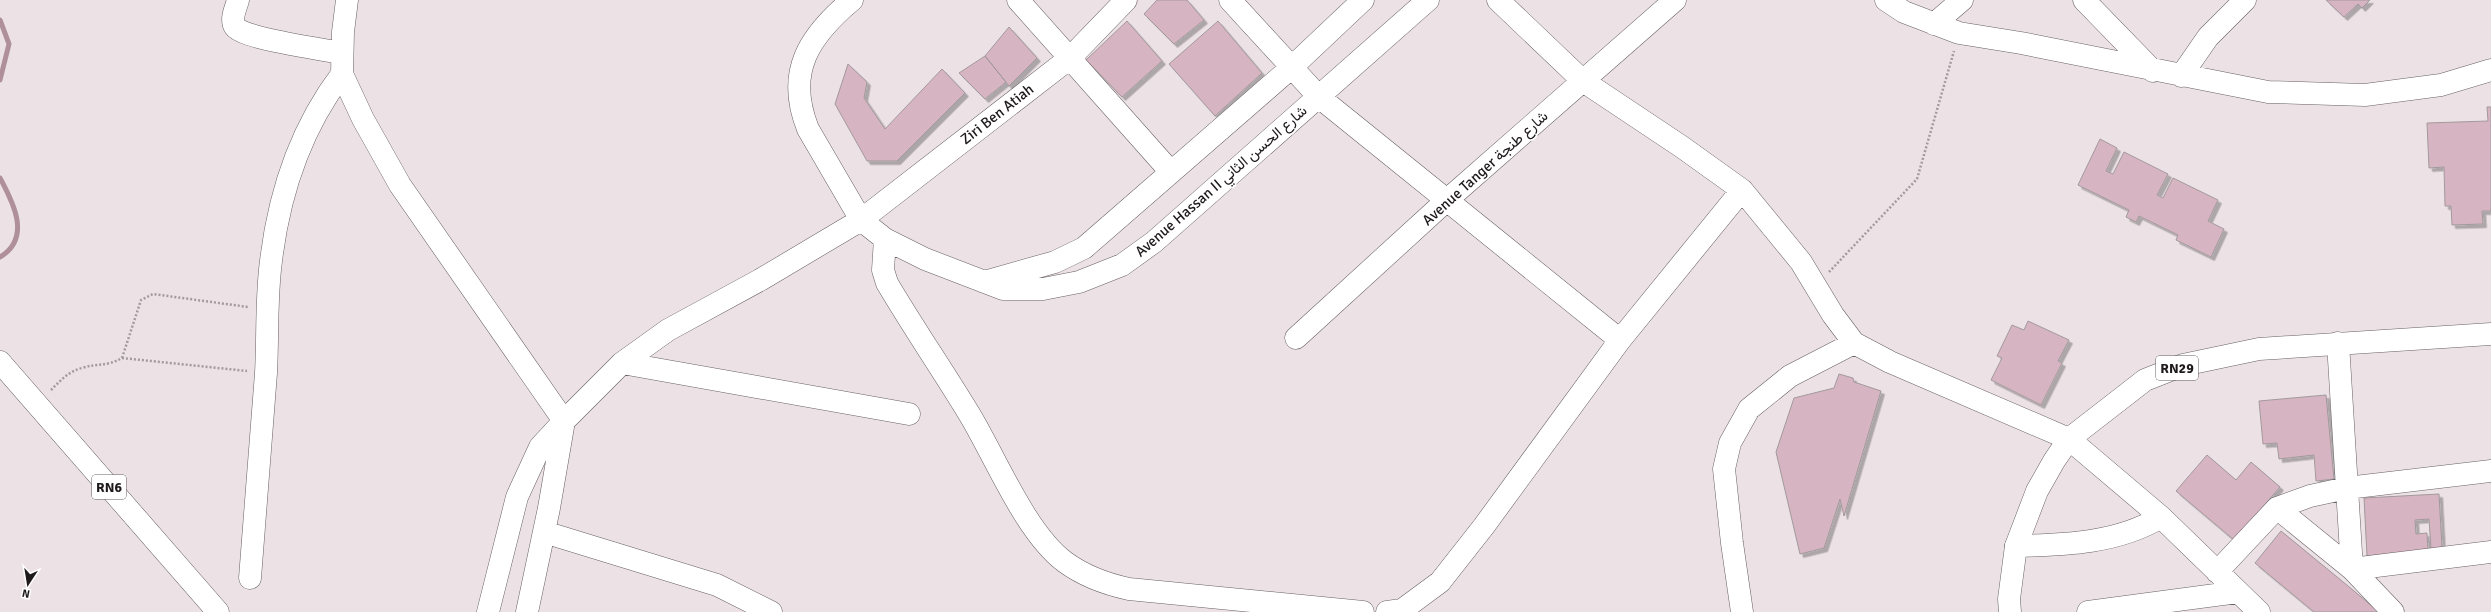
<svg xmlns="http://www.w3.org/2000/svg" width="2491" height="612" font-family="Signika,Vazirmatn,sans-serif">
	<style>
		.lines { fill: none; stroke-linecap: round; stroke-linejoin: round }
		.stream { stroke: #ae8f9a; stroke-width: 5 }
		.building { fill: #d6b4c1; stroke: #a2999c; filter: url(#shadow) }
		.minor-casing { stroke: #686063; stroke-width: 23 }
		.major-casing { stroke: #686063; stroke-width: 23 }
		.path { stroke: #a29a9d; stroke-width: 2.5; stroke-dasharray: 2 2; stroke-linecap: butt }
		.minor { stroke: #fff; stroke-width: 22 }
		.major { stroke: #fff; stroke-width: 22 }
		.labels { text-anchor: middle; stroke-width: 3.5; stroke-linejoin: round; paint-order: stroke }
		.shield { fill: #fff; stroke: #625f60; stroke-width: 1 }
		.shield-label { font-size: 14px; font-weight: bold; fill: #1e1a1c }
		.street-label { font-size: 15px; fill: #1e1a1c; stroke: #fff }
	</style>
	<defs>
		<filter id="shadow"><feDropShadow dx="3.5" dy="3.5" stdDeviation="0" flood-color="#0004"/></filter>
	</defs>
	<rect width="100%" height="100%" fill="#ece2e5"/>
	<g class="lines">
		<!-- stream -->
		<path class="stream" d="M0,20L9,44L0,80
			M0,178C13,202 32,238 0,257"/>
	</g>
	<!-- building -->
	<path class="building" d="M1157,0H1187L1204,20L1174,44L1144,14Z
		M2326,0H2370L2362,8L2358,4L2344,17Z
		M1127,21L1162,61L1122,97L1086,60Z
		M1218,21L1262,73L1215,116L1169,64Z
		M1009,27L1037,58L1009,86L985,56Z
		M985,56L1006,82L985,99L959,73Z
		M848,64L867,82L864,98L885,129L942,69L965,93L897,161H867L835,104Z
		M2487,107H2491V211H2482L2483,224L2452,225L2451,206H2445L2444,167L2429,168L2427,123L2488,121Z
		M2100,139L2117,148L2106,171L2113,174L2124,152L2168,174L2157,195L2163,198L2173,178L2218,200L2208,221L2224,229L2211,257L2176,240L2178,235L2139,216L2136,222L2126,217L2129,210L2078,185Z
		M2028,321L2069,340L2058,361L2062,363L2041,405L1991,380L2002,358L1997,356L2012,325L2024,330Z
		M1839,374L1853,378L1854,382L1881,391L1844,516L1840,499L1824,548L1800,554L1776,452L1794,398L1834,388Z
		M2326,395L2334,479L2316,481L2314,455L2279,459L2277,443L2263,444L2259,401Z
		M2207,455L2236,480L2251,462L2280,487L2234,540L2176,491Z
		M2439,494L2442,548L2431,549L2429,519L2415,520L2416,534L2427,533L2428,551L2367,556L2364,498Z
		M2281,531L2348,586L2379,612H2314L2255,563Z"/>
	<g class="lines">
		<defs>
			<path id="minor" d="M238,0C236,8 230,19 235,27C242,38 325,50 342,53
				M347,0L343,32L342,74L363,119L400,185L564,421
				M1018,0L1170,171
				M1126,0L1070,58L861,220L885,239L925,259L1003,289H1043L1079,282L1122,265L1154,242L1428,0
				M1230,0L1319,97L1620,340
				M1498,0L1583,81L1682,147L1742,190L1801,262L1833,315L1854,343L1890,362L2069,439L2161,517L2259,612
				M1886,0L1904,12L1959,33L2021,43L2268,92L2365,95L2441,85L2491,70
				M2084,0L2153,71
				M1934,24L1962,0
				M2181,76L2208,37L2245,0
				M885,239L883,270L887,283C914,329 944,372 971,417C996,459 1026,533 1065,562C1084,576 1106,584 1129,589L1363,612
				M984,282L1055,262L1084,248L1292,67L1363,0
				M1296,338L1447,200L1675,0
				M2338,343L2352,569L2491,552
				M622,363L909,414
				M2277,508L2352,569L2393,612
				M544,532L717,585L771,612
				M2016,546C2066,545 2118,543 2161,517
				M2217,572L2277,508L2310,496L2347,488L2491,471
				M250,578C255,509 261,441 266,373C268,336 266,298 271,261C279,194 301,128 342,74
				M488,612L517,497L540,447L564,421L622,363L668,330L760,280L861,220L808,129C785,72 809,36 852,0
				M527,612L549,508L564,421
				M1387,612L1402,610L1440,582L1484,526L1620,340L1742,190
				M1742,612L1732,543L1724,469L1730,443L1749,409L1790,376L1854,343
				M2088,612L2238,592"/>
			<path id="major" d="M0,362L218,612
				M2010,612L2009,599L2016,546L2037,491L2054,461L2069,439L2145,380L2183,365L2259,349L2491,334"/>
		</defs>
		<!-- minor casing -->
		<use href="#minor" class="minor-casing"/>
		<!-- major casing -->
		<use href="#major" class="major-casing"/>
		<!-- path -->
		<path class="path" d="M1829,272L1917,179L1954,51
			M122,358L247,371
			M51,390C60,381 69,371 82,368C97,363 106,367 122,358L141,300L153,294L248,307"/>
		<!-- minor -->
		<use href="#minor" class="minor"/>
		<!-- major -->
		<use href="#major" class="major"/>
	</g>
	<g class="labels">
		<!-- shield labels -->
		<g class="shield">
			<rect x="2156" y="356" width="42" height="24" rx="3"/>
			<rect x="92" y="475" width="34" height="24" rx="3"/>
		</g>
		<g class="shield-label">
			<text x="2177" y="373">RN29</text>
			<text x="109" y="492">RN6</text>
		</g>
		<!-- street labels -->
		<g class="street-label">
			<text transform="translate(997 114) rotate(-38)" y="5">Ziri Ben Atiah</text>
			<text transform="translate(1485 168) rotate(-42)" y="5">Avenue Tanger شارع طنجة</text>
			<text transform="translate(1221 181) rotate(-41)" y="5">Avenue Hassan II شارع الحسن الثاني</text>
		</g>
	</g>
	<!-- north arrow -->
	<g transform="translate(28 584) rotate(192)" stroke="#ffffff" stroke-width="3" paint-order="stroke">
	<path d="M0-3L7 15L0 10L-7 15Z" fill="#1e1a1c"/>
	<text y="-6" font-size="11" font-weight="bold" text-anchor="middle" fill="#1e1a1c">N</text>
	</g>
</svg>
